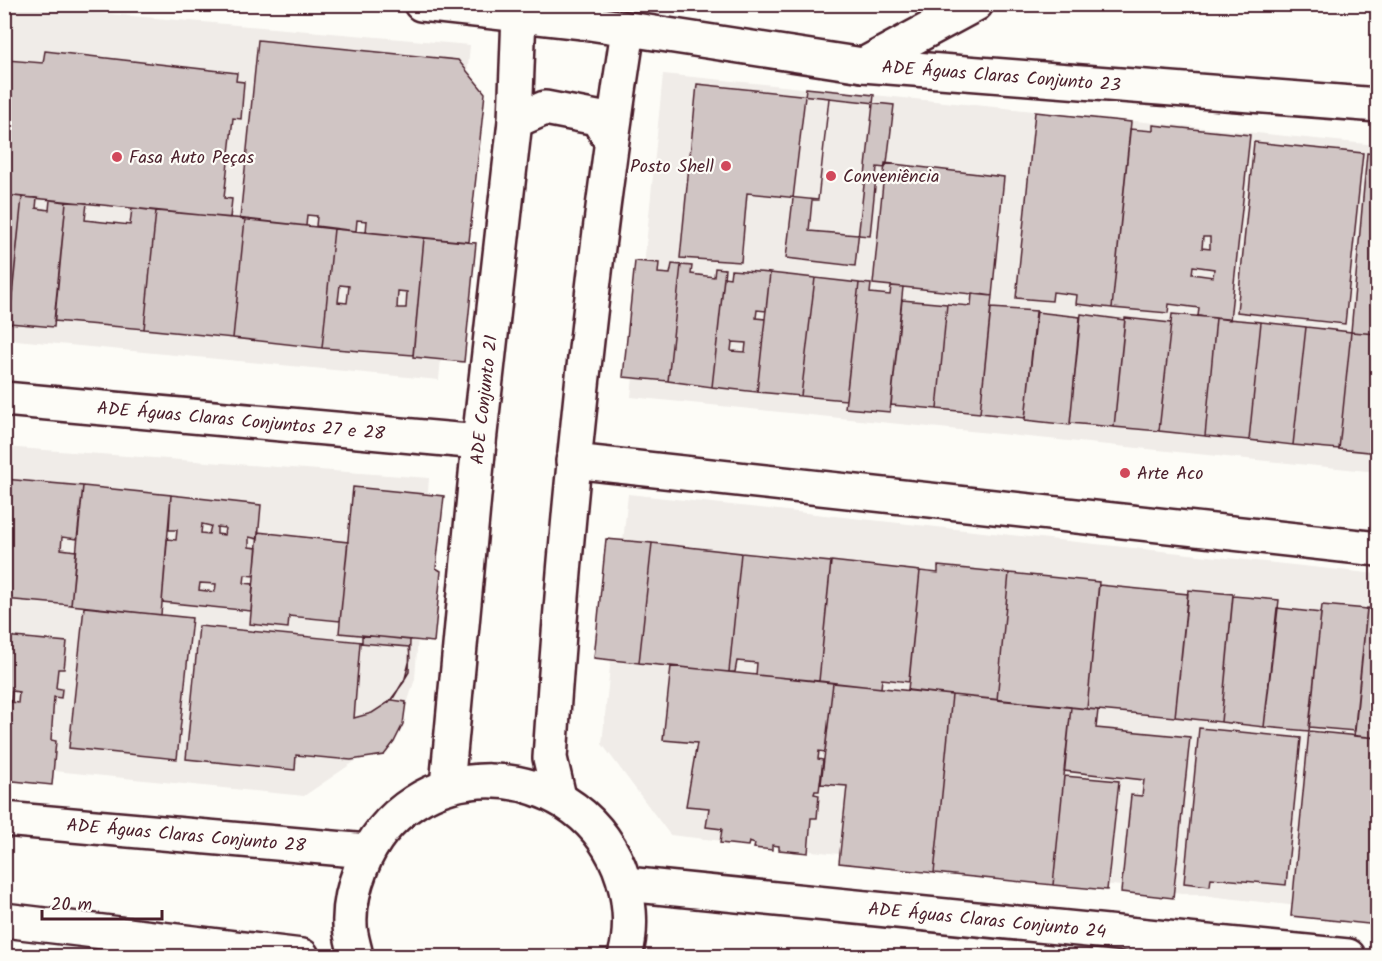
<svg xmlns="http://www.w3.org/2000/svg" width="1382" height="961" font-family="Kalam,sans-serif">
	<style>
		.built { fill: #f0ece8 }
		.building { fill: #d0c5c4; stroke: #4a1f2b; stroke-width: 1.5; fill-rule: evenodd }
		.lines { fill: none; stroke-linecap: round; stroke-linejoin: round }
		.minor-casing { stroke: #4a1f2b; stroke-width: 38 }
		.highway-casing { stroke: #4a1f2b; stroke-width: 38 }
		.minor { stroke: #fdfcf7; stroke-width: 33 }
		.highway { stroke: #fdfcf7; stroke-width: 33 }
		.poi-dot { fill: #d1495b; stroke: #fdfcf7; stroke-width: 2 }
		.labels { text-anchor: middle; stroke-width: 4.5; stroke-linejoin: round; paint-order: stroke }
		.street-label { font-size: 18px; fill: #4a1f2b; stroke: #fdfcf7 }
		.poi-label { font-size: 18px; fill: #4a1f2b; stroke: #fdfcf7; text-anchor: start }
	</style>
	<rect width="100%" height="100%" fill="#fdfcf7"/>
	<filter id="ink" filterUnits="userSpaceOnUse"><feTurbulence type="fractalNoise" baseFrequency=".0167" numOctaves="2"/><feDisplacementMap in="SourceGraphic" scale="12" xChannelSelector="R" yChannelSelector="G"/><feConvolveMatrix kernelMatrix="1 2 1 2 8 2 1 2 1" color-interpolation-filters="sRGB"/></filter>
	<g filter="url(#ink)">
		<!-- built -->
		<path class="built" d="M4,5L470,45L439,380L5,339Z
			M663,74L1377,145V472L631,397Z
			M4,447L429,478L415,679L398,732L304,796L5,766Z
			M628,494L1377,574V915L670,835L602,744Z"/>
		<!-- building -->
		<path class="building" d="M4,23L11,24L4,83Z
			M258,40L458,60L485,93L469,242L366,232L367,221L357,220L356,231L316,226L317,216L307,215L306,226L240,219Z
			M45,51L237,73L236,81L244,82L241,119L233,118L224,198L232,199L230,218L4,195V83L7,60L43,63Z
			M697,84L829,98L818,200L747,193L741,262L680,258Z
			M806,88L874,95L855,266L786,258Z
			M829,98L894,105L887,163L885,168L877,167L870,236L809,231L812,200H818Z
			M1035,112L1131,122L1112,308L1076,304L1077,295L1053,292L1052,301L1016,298Z
			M1153,125L1250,135L1230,320L1198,316L1199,308L1169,304L1168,313L1112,308L1130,129L1153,131ZM1203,237H1210V249L1202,248ZM1193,266L1214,269L1213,277L1192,274Z
			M1254,142L1363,153L1345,324L1237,312Z
			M1367,153L1378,154V334L1351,332Z
			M885,163L1004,177L992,296L873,284Z
			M4,195L22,197L10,316L4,315Z
			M22,197L37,198L36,208L49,210L50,200L66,202L54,327L9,323Z
			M66,202L87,203L85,220L130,225L132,208L156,211L144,329L54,321Z
			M156,211L245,219L233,338L144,329Z
			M245,219L334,229L322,348L233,338Z
			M334,229L424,238L413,355L322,348ZM340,285L349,286L347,303L338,302ZM398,291L407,292L406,308H397Z
			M424,238L476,243L464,362L413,357Z
			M635,261L659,263L658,273L670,274L672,264L681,265L668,381L623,377Z
			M681,265L692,266L691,274L714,277L715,268L725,269L712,387L668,381Z
			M731,270L770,273L766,311L757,310L756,318L765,319L757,392L712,387L724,277L730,278ZM732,342L746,343L745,352L731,351Z
			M770,273L815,278L801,396L757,392Z
			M815,278L859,283L846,400L801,396Z
			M859,283L871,284L870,293L890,295L891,286L903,287L890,412L845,408Z
			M972,293L992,296L980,413L937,409L947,304L971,306Z
			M902,300L947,304L937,409L891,405Z
			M991,308L1037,311L1025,418L980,413Z
			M1036,312L1080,317L1070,425L1025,420Z
			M1081,314L1125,320L1114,427L1070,423Z
			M1172,314L1216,318L1205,436L1159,431Z
			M1125,318L1171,323L1159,431L1114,427Z
			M1216,318L1261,322L1249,440L1205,436Z
			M1261,322L1306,327L1293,445L1249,440Z
			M1306,327L1351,332L1339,449L1293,445Z
			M1351,332L1378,334V453L1339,449Z
			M4,479L83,486L77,539L62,537L61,549L76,551L71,605L4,599L7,531H4Z
			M83,486L171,495L161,615L71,605Z
			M353,487L444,496L436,568L441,571L434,642L339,633Z
			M171,495L261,505L258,539L249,537V547L257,548L254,576L245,575L244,583L253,584L251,611L162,602L167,539L176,540L177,530H169ZM202,524L211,526L209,534L201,533ZM217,527L225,528L224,535L217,534ZM200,583L216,584L215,592L199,590Z
			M258,532L348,542L340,621L289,616L288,628L250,624Z
			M606,539L652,543L639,663L594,658Z
			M652,543L741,553L729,672L639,663Z
			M741,553L831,562L819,681L756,675L757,663L737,661L735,672H729Z
			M831,561L920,571L909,682L882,679L881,688L819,681Z
			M938,566L1009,573L997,700L908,690L920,571L938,573Z
			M1009,573L1099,582L1087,709L997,700Z
			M1099,585L1188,594L1175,717L1087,709Z
			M1188,590L1233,594L1221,722L1175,717Z
			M1233,596L1279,600L1264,727L1221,722Z
			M1322,605L1367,609L1355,731L1309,727Z
			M84,607L192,618L177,759L69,748Z
			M1277,608L1321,613L1309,731L1264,727Z
			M1367,608L1378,609V738L1354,736Z
			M199,626L362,642V635L410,640L409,672L392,700L406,702L403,724L394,742L384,755L351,760L296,755L295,770L186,759Z
			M4,636L67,642L64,669H58L56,688L62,689L61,698L54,697L51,740L56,741L52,785L4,780ZM12,691L19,692L18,703L11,702Z
			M360,643L409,647L410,659L404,682L389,702L372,713L354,718Z
			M671,666L833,683L825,752L819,751L818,759L823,760L819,791H815L814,794L819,795L817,818H811L808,853L779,850V846L772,845V850L754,848L755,844L749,842L748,846L720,843L722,829L706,827L709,808L686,806L697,743L663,740Z
			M833,683L952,695L934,873L839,863L847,786L821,784Z
			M952,695L1071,707L1053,885L934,873Z
			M1071,707L1098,710L1096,728L1190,737L1173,898L1121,892L1131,795L1142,796L1144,780L1064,771Z
			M1199,728L1301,738L1286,885L1211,878L1210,886L1184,883Z
			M1309,731L1378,738V925L1291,916Z
			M1064,776L1119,781L1107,890L1053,885Z"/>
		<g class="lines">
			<defs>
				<g id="minor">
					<path id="s1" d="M421,4L583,22L863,65L1378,105"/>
					<path d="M515,121L545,108L597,118L611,141"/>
					<path id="s2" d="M4,399L479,442"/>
					<path d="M573,461L1378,549"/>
					<path id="s3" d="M447,786L479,442L515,121L519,14"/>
					<path d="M559,797L550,758C566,514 591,272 628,30"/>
					<path id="s4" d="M4,819L367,851"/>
					<path id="s5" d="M626,884L1348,956"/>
					<path d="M4,920L302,956"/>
					<path d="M356,956C354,946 350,935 350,925C349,906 354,886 361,868C407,751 572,753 619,867C630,895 633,928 625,956"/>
				</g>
				<path id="highway" d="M574,4L583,22
					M863,65L976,4"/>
			</defs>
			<!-- minor casing -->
			<use href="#minor" class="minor-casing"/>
			<!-- highway casing -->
			<use href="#highway" class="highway-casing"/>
			<!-- minor -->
			<use href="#minor" class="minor"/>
			<!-- highway -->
			<use href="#highway" class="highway"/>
		</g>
	</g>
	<!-- markers -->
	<g class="poi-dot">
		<circle cx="117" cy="157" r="6"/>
		<circle cx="726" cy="166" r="6"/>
		<circle cx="831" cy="176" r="6"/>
		<circle cx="1125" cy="473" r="6"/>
	</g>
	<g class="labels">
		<!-- street labels -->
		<g class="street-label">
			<text dy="6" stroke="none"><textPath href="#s1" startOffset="585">ADE Águas Claras Conjunto 23</textPath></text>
			<text dy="6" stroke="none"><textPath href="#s3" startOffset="388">ADE Conjunto 21</textPath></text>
			<text dy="6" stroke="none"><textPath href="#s2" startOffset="238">ADE Águas Claras Conjuntos 27 e 28</textPath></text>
			<text dy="6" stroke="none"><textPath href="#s4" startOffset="183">ADE Águas Claras Conjunto 28</textPath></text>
			<text dy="6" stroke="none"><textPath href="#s5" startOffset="363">ADE Águas Claras Conjunto 24</textPath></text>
		</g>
		<!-- poi labels -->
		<g class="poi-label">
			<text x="129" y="163">Fasa Auto Peças</text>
			<text x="714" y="172" text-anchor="end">Posto Shell</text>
			<text x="843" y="182">Conveniência</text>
			<text x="1137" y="479">Arte Aco</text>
		</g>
	</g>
	<!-- margin -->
	<rect width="1382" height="961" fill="none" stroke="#fdfcf7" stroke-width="24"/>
	<rect x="12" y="12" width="1358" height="937" fill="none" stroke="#4a1f2b" stroke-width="2" filter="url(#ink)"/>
	<!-- scale -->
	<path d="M42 910v9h120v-9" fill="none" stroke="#4a1f2b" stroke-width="3"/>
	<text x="51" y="910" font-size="18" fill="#4a1f2b" stroke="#fdfcf7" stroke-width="4.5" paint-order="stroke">20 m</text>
</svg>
